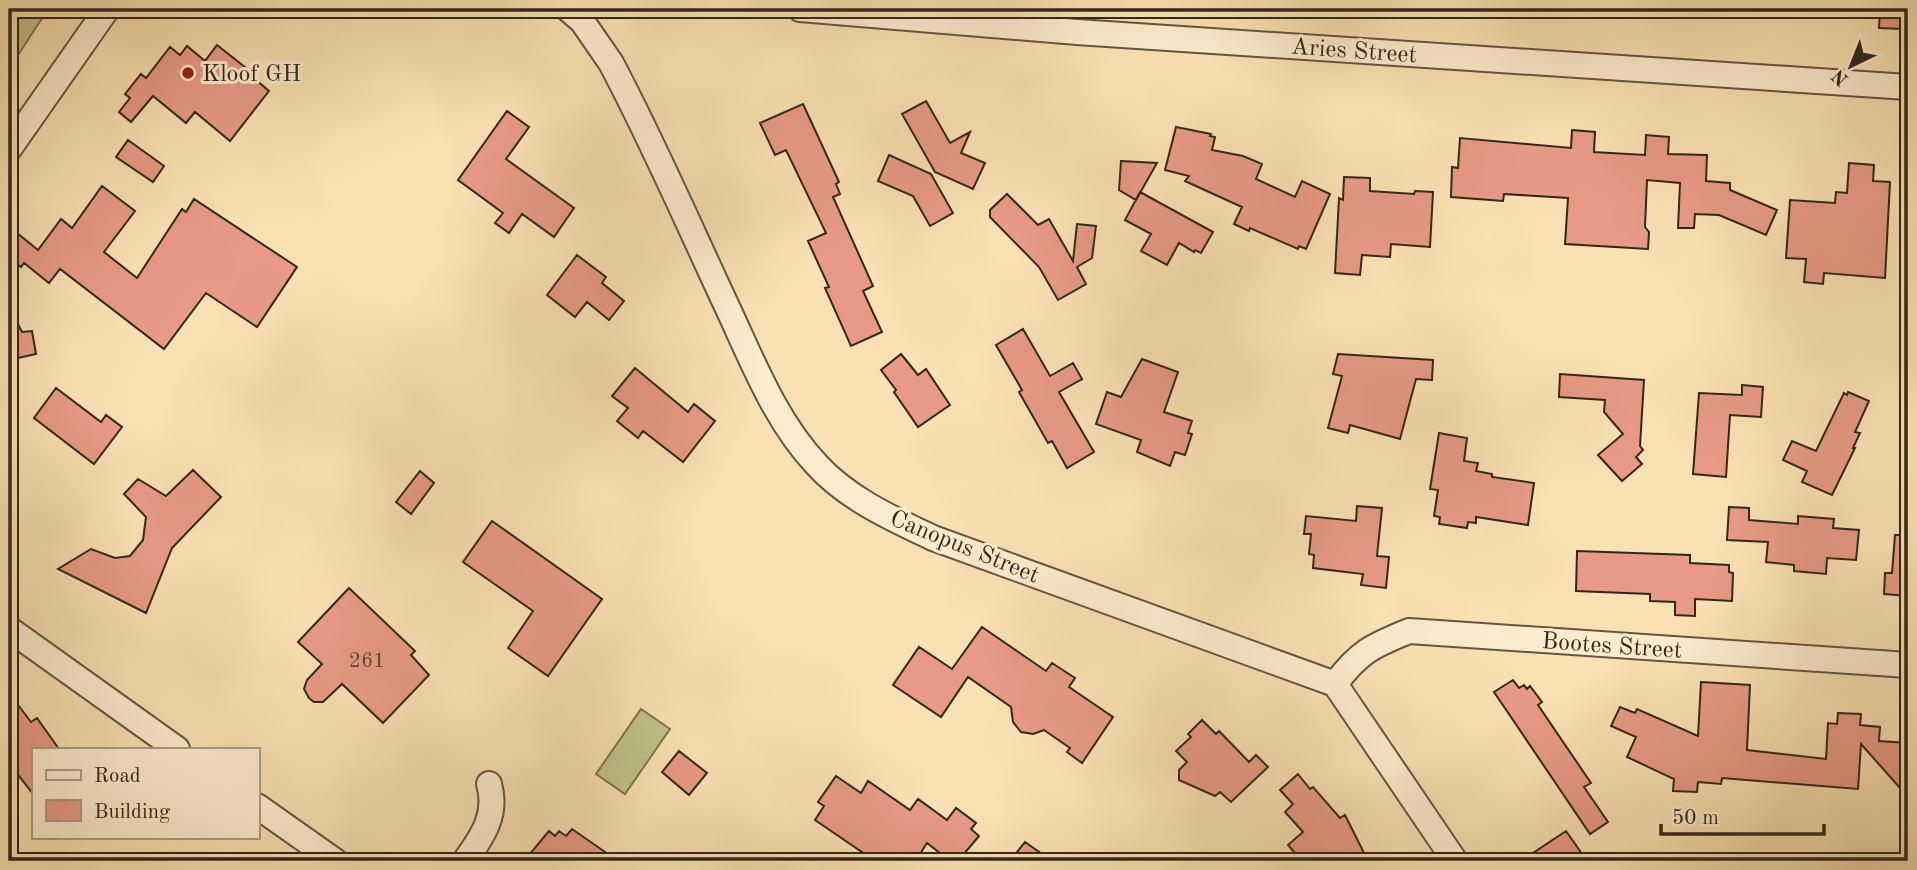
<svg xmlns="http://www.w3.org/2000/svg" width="1917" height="870" font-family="'Old Standard TT',serif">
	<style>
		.green { fill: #c1c28a; stroke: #7a7452; stroke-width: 2 }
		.building { fill: #e89a86; stroke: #32271a; stroke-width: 2 }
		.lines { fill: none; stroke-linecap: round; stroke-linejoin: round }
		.minor-casing { stroke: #645640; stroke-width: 28 }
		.minor { stroke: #fcecce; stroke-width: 24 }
		.poi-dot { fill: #8f2418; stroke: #fcecce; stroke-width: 2.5 }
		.labels { text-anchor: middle; stroke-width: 6; stroke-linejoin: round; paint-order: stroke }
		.number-label { font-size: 21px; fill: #604435 }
		.street-label { font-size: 24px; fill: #32271a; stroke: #fcecce }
		.poi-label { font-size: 24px; fill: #32271a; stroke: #fcecce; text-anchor: start }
	</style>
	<rect width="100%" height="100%" fill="#fae1b3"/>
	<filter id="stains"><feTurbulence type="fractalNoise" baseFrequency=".00286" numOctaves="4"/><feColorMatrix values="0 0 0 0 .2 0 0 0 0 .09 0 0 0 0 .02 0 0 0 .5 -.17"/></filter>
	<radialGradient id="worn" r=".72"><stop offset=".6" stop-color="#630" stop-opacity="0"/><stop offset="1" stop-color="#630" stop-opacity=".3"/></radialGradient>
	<!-- green -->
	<path class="green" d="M9,9H48L9,69Z
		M641,709L670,729L625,794L596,774Z"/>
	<!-- building -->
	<path class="building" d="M1880,9H1903L1902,29L1879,28Z
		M217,45L250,71L248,73L269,91L230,141L195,112L186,123L153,96L131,122L119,112L130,98L125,94L141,74L146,78L170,47L180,55L187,46L205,61Z
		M926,101L950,143L970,132L961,153L985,163L973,189L935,172L902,114Z
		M803,104L839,182L836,184L840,194L833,197L873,286L863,291L882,332L851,346L825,288L829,287L808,241L826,233L786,150L775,155L760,123Z
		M507,111L529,127L506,159L574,208L554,237L522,214L509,233L495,223L503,213L458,180Z
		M1176,127L1211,134L1210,136L1215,137L1212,150L1243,156L1262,164L1256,179L1295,197L1302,181L1330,194L1306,249L1299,246L1298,249L1250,228L1249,231L1234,224L1242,207L1185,181L1189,176L1165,170Z
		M1572,130L1595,132L1594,152L1645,155L1646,135L1669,137L1668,154L1707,155L1706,181L1730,183V190L1777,210L1766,235L1719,215L1695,214L1694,228H1678L1680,183L1647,180L1645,227L1649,232L1648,249L1565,244L1568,198L1504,194L1503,201L1451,197L1452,167L1458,168L1460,138L1571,148Z
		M128,140L164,166L153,182L116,157Z
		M889,155L931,174L953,213L930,226L913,196L878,181Z
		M1121,161L1157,163L1136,200L1119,190Z
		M1849,163L1874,165L1873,181L1890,182L1885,278L1824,273L1823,284L1804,282L1806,259L1786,258L1790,200L1835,203L1836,192L1847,193Z
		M1344,177L1370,178V191L1414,194L1415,191L1433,192L1430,247L1391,244L1390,257L1362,255L1360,275L1335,273L1339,198L1343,200Z
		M102,186L135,211L104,252L137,278L182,209L186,212L194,199L297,267L257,327L206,293L164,349L60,269L49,283L24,263L21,267L9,258V243L17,233L38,250L61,219L72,228Z
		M1140,192L1213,232L1201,253L1195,250L1194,252L1179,243L1167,265L1141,251L1151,234L1125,220Z
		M1007,194L1038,225L1049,219L1073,261L1077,224L1096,226L1092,258L1077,267L1086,284L1058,300L1039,267L990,217V210Z
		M577,255L606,277L602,283L624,301L609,320L587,302L575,317L547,295Z
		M9,307L22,332L32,331L36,354L9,360Z
		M1023,329L1050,376L1073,363L1082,379L1059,392L1094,452L1067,468L1052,441L1048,443L1019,392L1022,390L996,345Z
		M901,354L918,375L926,369L950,405L918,427L894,392L896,390L881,370Z
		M1338,354L1433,360L1432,380L1416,379L1400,439L1350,425L1348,433L1328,428L1342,376L1333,374Z
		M1142,359L1178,372L1164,412L1192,421L1188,433L1192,434L1185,455L1175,452L1170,466L1137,452L1141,440L1096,424L1107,392L1121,397Z
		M635,368L688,412L694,404L715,421L683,462L643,431L638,438L617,421L628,408L612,396Z
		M1560,374L1644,380L1640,446L1643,450L1636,457L1642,464L1622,481L1598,455L1623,434L1604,412L1605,400L1559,397Z
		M1742,385L1763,387L1761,417L1730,415L1726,477L1693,474L1699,393L1742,395Z
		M56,388L101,422L106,415L122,427L94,464L34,418Z
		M1848,392L1869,401L1855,432L1860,433L1853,448H1855L1832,495L1802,482L1807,471L1783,460L1792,441L1816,451L1844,393L1847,395Z
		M1439,433L1467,438L1464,461L1478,463L1476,471L1492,474V477L1534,483L1528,525L1476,517V523L1468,522L1467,528L1439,524L1440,517L1434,516L1438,490L1430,489Z
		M193,470L221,497L172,548L146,613L58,569L91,549L115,558L130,556L143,540L146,517L124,494L138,479L166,496Z
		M420,471L434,483L411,514L396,502Z
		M1357,506L1382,508L1377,556L1389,557L1386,588L1361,585L1363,574L1313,568L1314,555L1309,554L1311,534H1304L1306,516L1356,521Z
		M1729,507L1749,508V520L1798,524V516L1834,519L1833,528L1859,530L1856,560L1827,558L1826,574L1794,571V565L1766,562L1768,542L1727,540Z
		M492,521L602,599L548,676L508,648L533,611L463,562Z
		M1895,535H1908V596L1884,594L1885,573H1892Z
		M1577,551L1690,555V563L1729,565V572L1733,573L1732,601L1695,599V616L1675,615V602L1650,601V594L1576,591Z
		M349,588L415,651L411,655L429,675L383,723L342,684L323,702H314L309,698L304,689L307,680L322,664L298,642Z
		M982,627L1046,671L1052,663L1075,678L1069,687L1113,717L1082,763L1067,752L1070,748L1044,730L1033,734L1021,732L1013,722L1011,707L968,677L941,717L893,685L919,647L952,669Z
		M1513,680L1519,688L1524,685L1527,689L1530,686L1542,702L1538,705L1591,783L1584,787L1608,822L1590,834L1494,692Z
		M1701,682L1750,685L1747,750L1826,759L1828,723L1837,724L1838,713L1861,714L1860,725L1880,727L1879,741L1908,743V797L1861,744L1858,789L1722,778L1721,784L1698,782L1697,792L1673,791L1674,779L1627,757L1636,737L1611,726L1620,707L1635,713L1637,709L1698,736Z
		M9,693L31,722L37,718L59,749H33V794L9,763Z
		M1202,720L1216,734L1219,731L1249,762L1256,755L1268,767L1231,802L1220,792L1215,796L1179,780V770L1187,762L1176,751L1191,737L1188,734Z
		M679,751L707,773L689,795L662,772Z
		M1298,774L1310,789L1313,787L1340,818L1345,815L1368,861H1302L1288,845L1303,832L1285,812L1293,804L1280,790Z
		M836,776L861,793L868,781L910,810L918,799L947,820L956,808L976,823L971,829L979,836L958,861H950L927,843L918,857L912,853L906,861H875L815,820L824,806L818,802Z
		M572,829L618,861H524L549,831L555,836L559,831L566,836Z
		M1566,831L1587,861H1521Z
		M1025,842L1052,861H1010Z"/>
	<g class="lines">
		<defs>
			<path id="minor" d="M568,9L582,21L611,63C654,144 691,230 730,313C754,365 777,423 817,465C848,499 893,519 933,538L1335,684L1455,861
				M800,9L1077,32L1908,87
				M9,149L107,9
				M9,629L177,749
				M1335,684C1359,652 1372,646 1409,631L1908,665
				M257,806L335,861
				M465,861C482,837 498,815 489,784"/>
		</defs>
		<!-- minor casing -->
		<use href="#minor" class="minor-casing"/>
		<!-- minor -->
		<use href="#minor" class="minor"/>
	</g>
	<!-- markers -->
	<circle class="poi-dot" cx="188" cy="73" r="7"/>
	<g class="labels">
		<!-- number labels -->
		<g class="number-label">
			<text x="367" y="667">261</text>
		</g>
		<!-- street labels -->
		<g class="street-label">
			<text transform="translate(1354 50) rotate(4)" y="8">Aries Street</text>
			<text transform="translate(965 546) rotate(22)" y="8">Canopus Street</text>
			<text transform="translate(1612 645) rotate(4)" y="8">Bootes Street</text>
		</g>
		<!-- poi labels -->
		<g class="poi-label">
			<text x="202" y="81">Kloof GH</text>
		</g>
	</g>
	<!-- margin -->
	<rect width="1917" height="870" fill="none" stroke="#fae1b3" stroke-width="35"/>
	<rect x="10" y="10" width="1896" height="849" fill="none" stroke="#32271a" stroke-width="3.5"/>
	<rect x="18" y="18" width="1882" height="835" fill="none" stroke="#32271a" stroke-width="2"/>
	<!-- legend -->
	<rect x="32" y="748" width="228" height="91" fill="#fcecce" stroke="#ab9d86" stroke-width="2"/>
	<rect x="46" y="770" width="35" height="10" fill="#fcecce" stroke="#ab9d86" stroke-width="2"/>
	<text x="94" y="782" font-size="21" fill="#32271a">Road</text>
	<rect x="46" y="800" width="35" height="21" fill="#e89a86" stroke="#ab9d86" stroke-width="2"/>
	<text x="94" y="818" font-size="21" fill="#32271a">Building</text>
	<!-- north arrow -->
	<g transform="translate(1851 66) rotate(223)" stroke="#fcecce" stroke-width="5" paint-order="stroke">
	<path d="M0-5L12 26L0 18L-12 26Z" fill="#32271a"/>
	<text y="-10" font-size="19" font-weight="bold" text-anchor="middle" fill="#32271a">N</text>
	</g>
	<!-- scale -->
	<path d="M1661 824v10h163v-10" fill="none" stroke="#32271a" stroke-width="3.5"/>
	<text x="1672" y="824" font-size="21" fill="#32271a" stroke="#fcecce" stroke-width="5" paint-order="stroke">50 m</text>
	<rect width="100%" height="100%" filter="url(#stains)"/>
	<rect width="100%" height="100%" fill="url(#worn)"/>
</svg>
